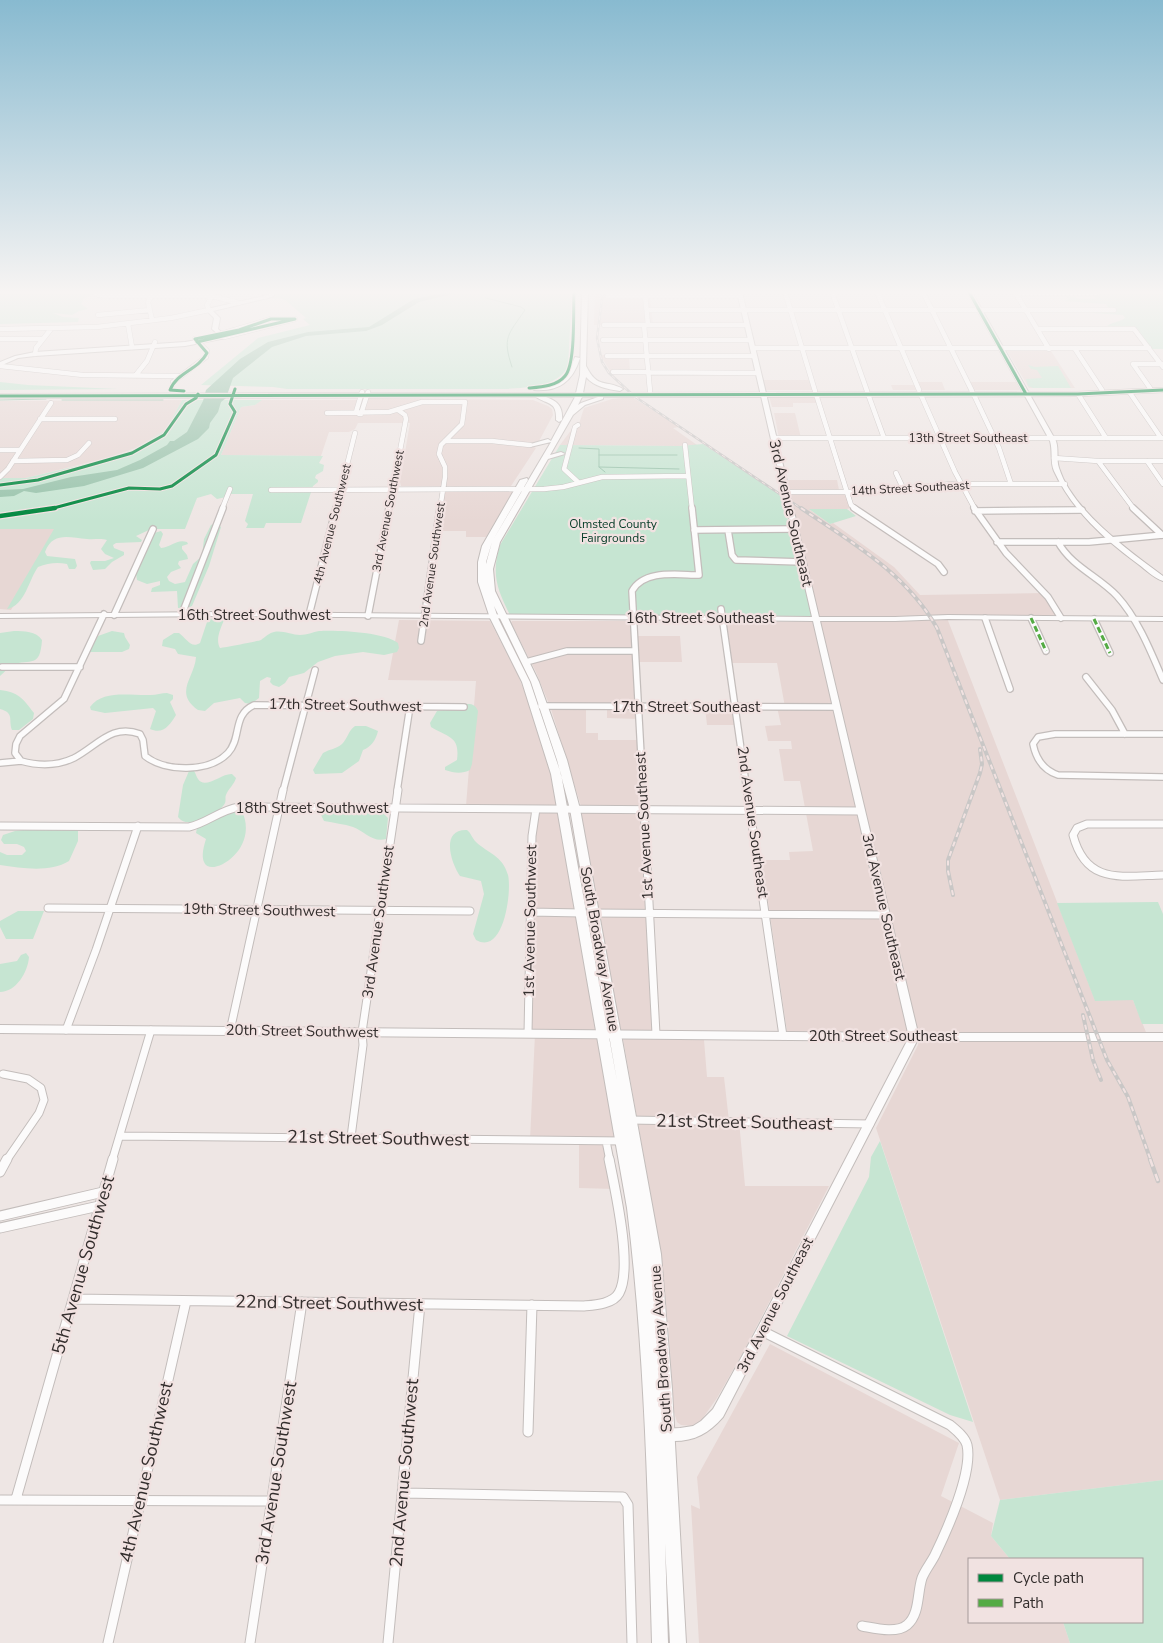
<svg xmlns="http://www.w3.org/2000/svg" width="1163" height="1643" font-family="'Nunito Sans',sans-serif">
	<style>
		.built { fill: #e7d7d4 }
		.green { fill: #c6e5d2 }
		.water { fill: #98c3ab }
		.lines { fill: none; stroke-linecap: round; stroke-linejoin: round }
		.stream { stroke: #98c3ab; stroke-width: 1 }
		.street-far3-casing { stroke: #c3bdbb; stroke-width: 5.5 }
		.street-far2-casing { stroke: #c3bdbb; stroke-width: 8 }
		.street-far1-casing { stroke: #c3bdbb; stroke-width: 9 }
		.street-casing { stroke: #c3bdbb; stroke-width: 11 }
		.secondary-casing { stroke: #c3bdbb; stroke-width: 2 }
		.primary-casing { stroke: #c3bdbb; stroke-width: 2 }
		.street-far3 { stroke: #fcfbfb; stroke-width: 4.5 }
		.street-far2 { stroke: #fcfbfb; stroke-width: 5.5 }
		.street-far1 { stroke: #fcfbfb; stroke-width: 7 }
		.street { stroke: #fcfbfb; stroke-width: 9 }
		.secondary { fill: #fcfbfb; fill-rule: evenodd }
		.primary { fill: #fcfbfb; fill-rule: evenodd }
		.rail-far2-casing { stroke: #c9c7c6; stroke-width: 2.5 }
		.rail-far1-casing { stroke: #c9c7c6; stroke-width: 4 }
		.rail-casing { stroke: #c9c7c6; stroke-width: 4.5 }
		.rail-far2 { stroke: #f1e2e1; stroke-width: 1; stroke-dasharray: 4; stroke-linecap: butt }
		.rail-far1 { stroke: #f1e2e1; stroke-width: 2; stroke-dasharray: 5; stroke-linecap: butt }
		.rail { stroke: #f1e2e1; stroke-width: 2.5; stroke-dasharray: 8; stroke-linecap: butt }
		.quiet { stroke: #54ab44; stroke-width: 3; stroke-dasharray: 6 3; stroke-linecap: butt }
		.cycleway-far1-casing { stroke: #f1e2e1; stroke-width: 5 }
		.cycleway-casing { stroke: #f1e2e1; stroke-width: 7 }
		.cycleway-far1 { stroke: #00873e; stroke-width: 3 }
		.cycleway { stroke: #00873e; stroke-width: 4.5 }
		.labels { text-anchor: middle; stroke-width: 4.5; stroke-linejoin: round; paint-order: stroke }
		.far-street-label { font-size: 12px; fill: #332e2d; stroke: #f1e2e1 }
		.far-park-label { font-size: 12px; fill: #033b26; stroke: #f1e2e1 }
		.street-label { font-size: 15px; fill: #332e2d; stroke: #f1e2e1 }
		.near-street-label { font-size: 18px; fill: #332e2d; stroke: #f1e2e1 }
	</style>
	<rect width="100%" height="100%" fill="#eee6e4"/>
	<!-- built -->
	<path class="built" d="M595,292H646L647,295H650L653,326L594,325Z
		M1007,351H1051L1075,388H1029Z
		M600,355H629L630,374H612Z
		M762,380H809L812,390H765Z
		M915,382H942L945,390H893L891,385H916Z
		M970,382H1016L1020,390H974Z
		M769,396H817L819,403H793V407H772Z
		M632,397L680,427L673,428L697,445L680,446L560,445L572,429L578,427L584,408L612,399Z
		M361,398L533,400L548,406L552,409L553,415L538,443H536L534,447L536,448L511,486H401L400,482L410,423H358L355,429L349,432H329L321,456L221,455L241,407L255,405L261,400H360Z
		M182,400L166,430L136,448L107,458L26,478H0V401Z
		M774,413H795L801,438H779Z
		M788,480H837L839,490H790Z
		M443,492H513L486,537H466V531H438Z
		M790,494H846L853,507L847,509L810,510L830,524L833,523L894,567L920,595L1045,593L1060,615H936L938,618H947L1095,1000H1133L1150,1042H1163V1480L1000,1500L876,1128L918,1045L920,1033L787,1031L762,860H790L789,852L813,851L800,781H784L779,749H792L791,741H768L765,726L781,725L777,707H785L777,663H732L726,622H820Z
		M0,528L57,529L11,610L0,609Z
		M399,620L490,621L517,673L529,703L553,782L615,1141H607L615,1189L579,1188V1141L530,1140L535,1034L528,1033L536,809L466,806L476,681L388,680Z
		M512,621H632L633,636H680L682,662H635L638,719L607,718V707H586V733H598V740H639L640,759H637L639,806H581L551,709L536,672L511,623Z
		M705,707H736L739,725H707Z
		M580,812H644L655,1030H621Z
		M623,1039L704,1040L707,1077H724L729,1121H739L745,1186H829L746,1347L717,1398L700,1422L691,1426L681,1425L677,1422L674,1412L669,1335L660,1247Z
		M770,1344L959,1443L941,1496L993,1523L991,1536L1010,1559H969V1622H1063L1070,1643H699L691,1505L700,1509L697,1477Z"/>
	<!-- green -->
	<path class="green" d="M0,292H90L91,295L84,299L81,304L88,309L79,311L72,315L53,313L63,317L79,318L78,322L0,324Z
		M278,292H572L568,367C555,388 528,387 506,389H287L273,387L201,385L258,338L310,325L303,319L306,318L284,299L269,298Z
		M1092,292H1163V349H1149L1136,331L1107,326C1112,322 1120,322 1125,318L1123,315L1093,313L1089,311L1092,308H1108L1106,304L1064,301L1070,299L1064,296L1065,295L1080,299H1096Z
		M1028,365L1035,367L1058,366L1071,388H1033L1028,386L1026,379L1042,378L1037,370L1031,369Z
		M0,382L28,385L118,389L0,390Z
		M182,400H262L255,405L241,407L221,455L323,456L319,463L324,465L323,471L316,475L315,478L318,480V482L313,486L301,523H266L264,528H246L248,524L245,521L253,494H227L226,497L217,499L211,494L197,498L185,529H151L136,536L142,540L141,542L116,543L113,545L114,548L124,552V555L112,562L105,569L93,570L90,563L91,561H105L114,558L105,554L101,549L107,540C100,538 94,540 87,539C70,538 53,531 45,552L47,556L75,559L77,566L75,569H69L67,564C57,562 48,563 38,567C29,579 25,606 7,609L54,529H0V478H26L106,459L133,450L166,430Z
		M703,444L786,499L812,616L510,615C497,589 491,574 500,545L560,445L680,446Z
		M809,509H847L856,516L830,524Z
		M215,523L221,527L209,566L192,606L188,608H178L177,591L151,592L152,588L160,585V581L147,584L137,580L136,574L154,533L161,531L163,534L159,545L161,548C172,547 176,539 187,542L188,544L182,546V549L187,555L188,559L179,561L178,564L181,568L171,572L167,577L169,581L175,584L185,582L193,564L202,556L204,539L211,525Z
		M221,618L224,620C221,628 215,639 220,648C222,648 259,641 261,640C265,637 269,633 274,632C282,630 292,635 300,635C307,635 313,632 319,631C338,630 383,632 398,643L399,648L397,652L384,655L363,652L335,656L318,662L304,673L289,677L285,683L279,687L273,685L270,682L271,678L267,677L260,681L259,698L251,704L245,703L240,698L214,703L205,711L198,710C173,693 195,677 196,657L178,654L175,649L162,646L163,640L174,633H179C186,638 191,649 200,643L208,619Z
		M14,631C24,631 36,631 42,640C40,669 31,658 12,665C7,668 5,672 0,676V633Z
		M112,631L124,633L125,637L130,645L129,649L122,652H89L98,636Z
		M0,690C19,692 23,699 34,713L33,719L19,730H12C8,720 15,713 0,709Z
		M167,693L173,695V699L170,702L176,715C170,725 163,735 150,729L156,711L153,708L105,713L91,710L90,707C103,689 131,696 151,695C156,695 162,693 167,693Z
		M465,704C472,704 475,704 478,711L472,764L470,770C462,774 454,773 445,770V767L457,760C460,736 449,738 431,727L430,723L437,711L458,708Z
		M355,726H366L378,731C376,740 371,747 363,750L359,761L342,773L315,774L313,770L323,753C330,749 336,749 342,744C348,738 348,731 355,726Z
		M189,771H194C196,774 196,776 198,779C205,790 222,773 232,774L236,778C234,785 228,789 226,795C225,797 226,801 225,803C219,815 188,831 178,817L183,785Z
		M234,810L242,811C260,850 210,879 204,862C201,855 204,846 206,839L196,833L197,828L221,814Z
		M381,811L388,818L386,839C373,843 364,831 353,827C344,824 334,823 324,821L321,815L329,812Z
		M40,828L78,829V841L69,861C49,873 22,868 0,865V852L7,855H22L26,851L24,847L17,844H4L1,840L3,835L15,831Z
		M467,830C471,833 472,838 476,842C489,854 502,855 508,875C512,891 504,956 476,940L473,934L484,894L481,881L460,876C451,863 440,829 467,830Z
		M1158,902L1163,914V1024H1142L1133,1000L1095,1001L1057,903Z
		M18,911H44L33,939H6L0,927V921Z
		M26,953L29,957C28,972 16,992 0,992V964L17,961L21,955Z
		M880,1141L973,1422L950,1415L787,1336L869,1177L871,1157Z
		M1163,1480V1643H1070L1063,1622H1142V1559H1010L991,1536L1000,1500Z"/>
	<!-- water -->
	<path class="water" d="M449,292H461L419,302L382,325L366,331L306,336L272,347L233,378L226,398L221,402L218,412L210,423L209,428L198,439L143,468L84,486L36,493L24,491L14,496L0,497V490L23,489L71,477L117,470L140,460L167,445L170,441H174L187,432L203,401L206,390L240,359L268,342L308,332L369,327L414,299Z"/>
	<g class="lines">
		<!-- stream -->
		<path class="stream" d="M486,298L521,307L525,310C508,335 502,337 512,367
			M0,400L46,399
			M62,400H163
			M579,448L599,449V467L605,472
			M599,455H677
			M599,467L679,469"/>
		<defs>
			<path id="street-far3" d="M95,292L98,295L112,296H212L239,303
				M785,292L815,391
				M832,292L867,391
				M877,292L919,390
				M923,292L972,391
				M1015,292L1049,349
				M1015,293H1097
				M152,294L148,302L152,320
				M645,294L648,325
				M608,296H740
				M647,310H1114
				M98,315L150,310
				M128,324L132,347
				M604,325H747
				M644,325L650,391
				M0,329L97,327L171,318L209,310L207,305L214,292
				M1037,329H1134L1163,367
				M221,334L271,319H295L224,337
				M0,339H42
				M603,340H751
				M753,348H1149
				M1075,349L1102,390
				M35,354L36,348L51,329
				M607,356H754
				M1133,364H1163
				M1133,364L1150,388
				M0,366L83,375L179,376
				M613,372L758,373
				M135,376L147,361L155,342
				M173,382L206,357L207,351L195,339
				M1130,393L1161,438
				M816,394L851,505L856,509
				M868,394L884,438
				M1078,394L1106,438
				M921,395L955,472L975,509
				M974,395L999,448L1011,484
				M327,413L389,412L422,402H465L462,424L441,445L439,454L445,467V477L440,509
				M359,414L356,412L362,392
				M361,414L368,392
				M40,419H115
				M578,425L575,427L564,469L578,482
				M773,438H1163
				M445,441H492L530,445
				M685,445L692,509
				M0,450H20
				M1054,458L1098,461H1163
				M13,461L67,460L78,455L89,443
				M1098,461L1134,509
				M1147,461L1163,484
				M896,473L903,488
				M0,477L8,469L51,403
				M271,490L544,489L563,487L602,477L688,476
				M786,492H865L952,484H1065
				M222,509L230,489
				M336,509L355,433
				M389,509L406,419L405,415L398,410"/>
			<path id="street-far2" d="M854,508L938,564L944,572
				M974,508L1006,553L1048,597L1061,618
				M1133,508L1162,535
				M975,511L1082,510
				M694,530L795,529
				M728,530L732,555L736,560L802,562
				M997,542H1089L1163,535
				M1058,542C1072,567 1098,576 1117,596C1138,619 1151,652 1163,680
				M721,609L747,791
				M104,614L64,699L20,736L16,744L15,753L21,761C39,766 57,766 74,758C97,746 112,723 140,734L143,740L145,756C165,772 209,773 228,753C242,738 232,715 254,705L464,707
				M182,614L223,508
				M114,615L153,529
				M309,615L336,508
				M368,616L389,508
				M985,618L1010,689
				M1031,618L1046,651
				M1094,619L1110,653
				M421,641L440,508
				M526,662L567,651H634
				M2,667H80
				M1086,677L1112,710L1125,734
				M541,706L836,707
				M1163,734H1055L1038,737L1033,744C1036,759 1043,770 1058,775L1163,777
				M0,763L21,761
				M283,791L315,670
				M397,791L410,706
				M643,791L632,591C644,569 678,575 699,575L692,508"/>
			<path id="street-far1" d="M643,790L656,1034
				M747,790L783,1036
				M1163,824H1087L1077,828L1073,835C1086,885 1121,876 1163,875
				M0,826L189,827C207,823 220,810 239,807L861,811
				M48,908L470,911
				M530,912L582,913
				M592,913L886,915
				M66,1030L96,950L138,826
				M230,1031L283,790
				M528,1033L532,836L536,809
				M3,1074L28,1079L41,1088L44,1100L39,1113L6,1161
				M629,1120L870,1124
				M120,1136L624,1141
				M351,1137L363,1045L362,1032L398,790
				M606,1141L610,1161
				M112,1161L151,1030"/>
			<path id="street" d="M0,1172L7,1159
				M0,1216L103,1192
				M0,1228L99,1206
				M73,1299L584,1306C595,1305 613,1304 619,1293C633,1268 615,1189 609,1159
				M762,1331L950,1425C956,1430 965,1437 967,1445C973,1472 947,1530 935,1555C931,1563 925,1570 922,1578C917,1593 920,1614 907,1625C896,1634 874,1628 862,1626
				M528,1432L532,1305
				M403,1493L623,1497L628,1505L632,1643
				M16,1499L113,1159
				M0,1500L271,1501
				M108,1643L186,1301
				M250,1643L302,1302
				M388,1643L420,1304"/>
			<path id="secondary" d="M271,292H277L272,297L213,311L220,318L218,329L226,336V338L185,346L35,356L18,358L0,366V362L15,356L35,352L185,342L220,336L212,329L214,318L207,311V309L268,295Z
				M737,292H742L819,617H895L948,615L1163,617V621L948,619L895,621H820L918,1033H1163V1041H917L723,1417C709,1433 695,1441 674,1441C668,1441 664,1442 658,1440L656,1435L658,1430L663,1429L680,1428L693,1426L701,1421L713,1409L758,1327L907,1041L0,1033V1025L908,1033L813,621L221,616L0,618V614L221,612L812,617Z
				M967,292H972L1056,441C1059,450 1056,459 1059,468C1072,510 1129,551 1163,576V581C1154,578 1146,570 1138,564C1104,539 1072,510 1054,471C1050,462 1053,451 1050,441Z"/>
			<path id="primary" d="M582,292H588L586,366C598,390 606,379 623,389L620,391C607,389 595,387 586,377L583,393L1078,392L1163,388V392L1078,396L603,397V399L585,405L573,415L550,455L561,452L565,454L548,459L500,542L493,569L495,591L539,682L567,760L580,809L661,1254L672,1389L686,1643H670L665,1543L668,1643H652C648,1498 645,1353 627,1208L551,774L522,682L490,618L478,582V562L482,546L520,480L527,478L528,480L493,540L551,442L530,447L527,445L548,439L551,441L575,397H546C558,401 563,407 562,420L559,422L556,420C557,401 548,405 536,397L0,398V394L576,393L580,375ZM582,397H598L581,403L578,405ZM492,542L486,564V562ZM494,606L531,682L557,760L570,809L617,1081L561,774L530,682L498,618Z
				M575,357L580,358C573,381 559,392 534,390V388C563,382 562,385 575,357Z"/>
		</defs>
		<!-- street-far3 casing -->
		<use href="#street-far3" class="street-far3-casing"/>
		<!-- street-far2 casing -->
		<use href="#street-far2" class="street-far2-casing"/>
		<!-- street-far1 casing -->
		<use href="#street-far1" class="street-far1-casing"/>
		<!-- street casing -->
		<use href="#street" class="street-casing"/>
		<!-- secondary casing -->
		<use href="#secondary" class="secondary-casing"/>
		<!-- primary casing -->
		<use href="#primary" class="primary-casing"/>
		<!-- street-far3 -->
		<use href="#street-far3" class="street-far3"/>
		<!-- street-far2 -->
		<use href="#street-far2" class="street-far2"/>
		<!-- street-far1 -->
		<use href="#street-far1" class="street-far1"/>
		<!-- street -->
		<use href="#street" class="street"/>
		<!-- secondary -->
		<use href="#secondary" class="secondary"/>
		<!-- primary -->
		<use href="#primary" class="primary"/>
		<defs>
			<path id="rail-far2" d="M603,292L597,338L602,362L609,373L634,396L802,509"/>
			<path id="rail-far1" d="M801,508C851,542 906,573 937,628L1107,1060L1128,1097L1151,1161
				M953,895L948,871V860L980,773L982,764L980,749
				M1083,1015L1093,1060L1101,1080"/>
			<path id="rail" d="M1150,1159L1158,1181"/>
		</defs>
		<!-- rail-far2 casing -->
		<use href="#rail-far2" class="rail-far2-casing"/>
		<!-- rail-far1 casing -->
		<use href="#rail-far1" class="rail-far1-casing"/>
		<!-- rail casing -->
		<use href="#rail" class="rail-casing"/>
		<!-- rail-far2 -->
		<use href="#rail-far2" class="rail-far2"/>
		<!-- rail-far1 -->
		<use href="#rail-far1" class="rail-far1"/>
		<!-- rail -->
		<use href="#rail" class="rail"/>
		<!-- quiet -->
		<path class="quiet" d="M1031,618L1046,651
			M1094,619L1110,653"/>
		<defs>
			<path id="cycleway-far1" d="M969,292L1026,394
				M195,339L239,330L271,319H295L197,342
				M529,388C541,387 557,386 565,376C576,363 573,310 574,292
				M184,391L170,390C177,372 198,370 207,353L195,339
				M0,396L1078,394L1163,390
				M0,485L38,480L132,453L164,435L186,404L196,398L198,394
				M50,509L129,488L160,489L172,486L216,455L235,412L230,404L235,389"/>
			<path id="cycleway" d="M0,516L55,508"/>
		</defs>
		<!-- cycleway-far1 casing -->
		<use href="#cycleway-far1" class="cycleway-far1-casing"/>
		<!-- cycleway casing -->
		<use href="#cycleway" class="cycleway-casing"/>
		<!-- cycleway-far1 -->
		<use href="#cycleway-far1" class="cycleway-far1"/>
		<!-- cycleway -->
		<use href="#cycleway" class="cycleway"/>
	</g>
	<!-- sky -->
	<linearGradient id="sky" x2="0" y2="1"><stop stop-color="#88bad0"/><stop offset="0.56" stop-color="#f7f4f3"/><stop offset="1" stop-color="#f7f4f3" stop-opacity="0"/></linearGradient>
	<rect width="1163" height="522" fill="url(#sky)"/>
	<g class="labels">
		<!-- far-street labels -->
		<g class="far-street-label">
			<text x="968" y="442">13th Street Southeast</text>
			<text transform="translate(910 488) rotate(-3)" y="4">14th Street Southeast</text>
			<text transform="translate(388 511) rotate(-79)" y="4">3rd Avenue Southwest</text>
			<text transform="translate(332 524) rotate(-76)" y="4">4th Avenue Southwest</text>
			<text transform="translate(432 565) rotate(-82)" y="4">2nd Avenue Southwest</text>
		</g>
		<!-- far-park labels -->
		<g class="far-park-label">
			<text x="613" y="528">Olmsted County<tspan x="613" dy="14">Fairgrounds</tspan></text>
		</g>
		<!-- street labels -->
		<g class="street-label">
			<text transform="translate(791 513) rotate(77)" y="5">3rd Avenue Southeast</text>
			<text x="254" y="620">16th Street Southwest</text>
			<text x="700" y="623">16th Street Southeast</text>
			<text transform="translate(345 705) rotate(1)" y="5">17th Street Southwest</text>
			<text x="686" y="712">17th Street Southeast</text>
			<text x="312" y="813">18th Street Southwest</text>
			<text transform="translate(753 822) rotate(82)" y="5">2nd Avenue Southeast</text>
			<text transform="translate(644 826) rotate(-93)" y="5">1st Avenue Southeast</text>
			<text transform="translate(884 907) rotate(77)" y="5">3rd Avenue Southeast</text>
			<text transform="translate(259 910) rotate(1)" y="5">19th Street Southwest</text>
			<text transform="translate(530 921) rotate(-89)" y="5">1st Avenue Southwest</text>
			<text transform="translate(378 922) rotate(-82)" y="5">3rd Avenue Southwest</text>
			<text transform="translate(600 949) rotate(80)" y="5">South Broadway Avenue</text>
			<text transform="translate(302 1031) rotate(1)" y="5">20th Street Southwest</text>
			<text x="883" y="1041">20th Street Southeast</text>
			<text transform="translate(775 1305) rotate(-63)" y="5">3rd Avenue Southeast</text>
			<text transform="translate(661 1349) rotate(-94)" y="5">South Broadway Avenue</text>
		</g>
		<!-- near-street labels -->
		<g class="near-street-label">
			<text transform="translate(744 1122) rotate(1)" y="6">21st Street Southeast</text>
			<text transform="translate(378 1138) rotate(1)" y="6">21st Street Southwest</text>
			<text transform="translate(83 1265) rotate(-74)" y="6">5th Avenue Southwest</text>
			<text transform="translate(329 1303) rotate(1)" y="6">22nd Street Southwest</text>
			<text transform="translate(146 1472) rotate(-77)" y="6">4th Avenue Southwest</text>
			<text transform="translate(276 1473) rotate(-81)" y="6">3rd Avenue Southwest</text>
			<text transform="translate(404 1473) rotate(-85)" y="6">2nd Avenue Southwest</text>
		</g>
	</g>
	<!-- legend -->
	<rect x="968" y="1558" width="175" height="65" fill="#f1e2e1" stroke="#a59a99"/>
	<rect x="978" y="1574" width="25" height="8" fill="#00873e" stroke="#a59a99"/>
	<text x="1013" y="1583" font-size="15" fill="#332e2d">Cycle path</text>
	<rect x="978" y="1599" width="25" height="8" fill="#54ab44" stroke="#a59a99"/>
	<text x="1013" y="1608" font-size="15" fill="#332e2d">Path</text>
</svg>
